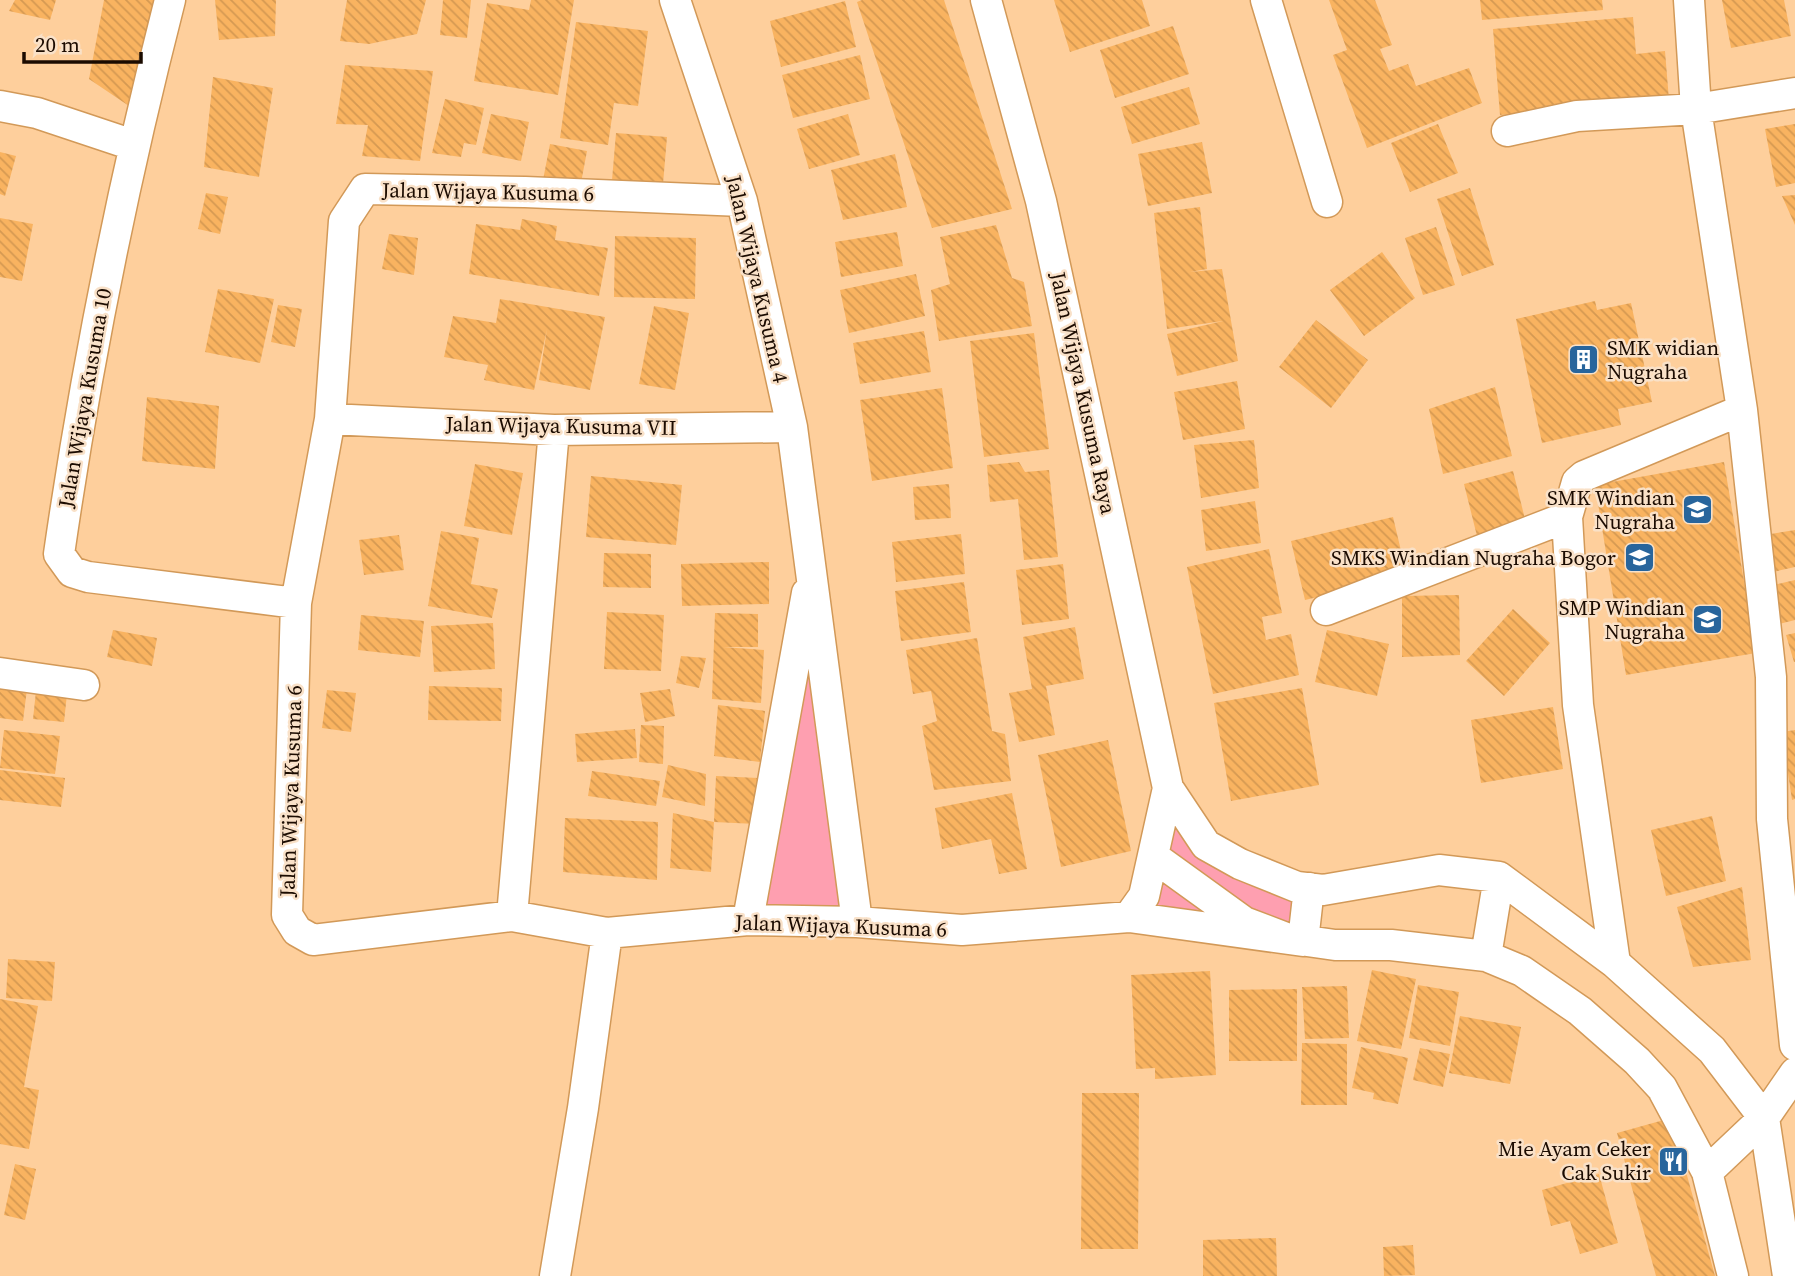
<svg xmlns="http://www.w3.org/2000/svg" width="1795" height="1276" font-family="'Source Serif 4',serif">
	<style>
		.grass { fill: #fe9fb0 }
		.building { fill: url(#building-back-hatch) }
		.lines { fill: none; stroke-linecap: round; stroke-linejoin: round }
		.minor-casing { stroke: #d29958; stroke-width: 33 }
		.minor { stroke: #fff; stroke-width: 30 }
		.labels { text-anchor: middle; stroke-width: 5; stroke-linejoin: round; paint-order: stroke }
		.street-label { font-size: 21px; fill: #1b0b00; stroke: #f9e1c8 }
		.poi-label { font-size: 21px; fill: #1b0b00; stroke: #f9e1c8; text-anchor: end }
	</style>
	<defs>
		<pattern id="building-back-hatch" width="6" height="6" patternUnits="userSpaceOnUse" patternTransform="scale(1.75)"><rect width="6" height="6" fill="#f9b360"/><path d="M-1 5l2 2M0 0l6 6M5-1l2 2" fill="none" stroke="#d59952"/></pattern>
	</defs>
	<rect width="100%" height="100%" fill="#fecf9c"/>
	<!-- grass -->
	<path class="grass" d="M812,564L857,922L748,920Z
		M1168,788L1206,845L1297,887L1303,941L1129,917Z"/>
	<!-- building -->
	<path class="building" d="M15,0H56L50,20L9,11Z
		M104,0H154L132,108L89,79Z
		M215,0H276L275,36L219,40Z
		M347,0H426L417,34L369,44L340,41Z
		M443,0H471L467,38L440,35Z
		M531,0H574L558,95L474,81L487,3L529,10Z
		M862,0H944L1012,209L932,228L857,2Z
		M1054,0H1142L1150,26L1070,52Z
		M1329,0H1375L1392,45L1380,49L1389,71L1408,64L1416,86L1469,68L1482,103L1367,148L1333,55L1347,50Z
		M1480,0H1602L1603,10L1482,20Z
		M1722,0H1784L1791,36L1731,48Z
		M845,1L856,47L781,67L770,21Z
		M1633,17L1636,54L1665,51L1669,100L1500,115L1493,29Z
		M576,22L648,31L638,106L614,103L608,145L560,138Z
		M1173,26L1189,74L1115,98L1100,50Z
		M860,55L870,99L793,118L782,75Z
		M345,65L433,71L420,161L362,156L368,125L336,124Z
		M213,77L273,88L259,177L204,167Z
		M1189,87L1200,124L1132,144L1121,107Z
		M445,99L484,108L476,145L464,143L461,157L432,153Z
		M491,114L529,122L521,161L482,153Z
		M848,114L860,155L809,169L797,129Z
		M1438,124L1458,173L1410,192L1391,143Z
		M1795,124V183L1776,187L1765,129Z
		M616,133L667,137L663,184L612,180Z
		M1202,142L1212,193L1148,206L1138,154Z
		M550,144L587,151L580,188L543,180Z
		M0,152L16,156L5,196L0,194Z
		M895,154L907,207L843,220L831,170Z
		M1470,188L1494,265L1462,276L1437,199Z
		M206,193L228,197L220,234L198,229Z
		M1795,195V225L1782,196Z
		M1200,207L1207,269L1190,272L1222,269L1238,361L1177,376L1167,334L1223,321L1167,329L1154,213Z
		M0,218L33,224L22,281L0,277Z
		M522,219L557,226L555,240L608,248L599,296L469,274L476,224L520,230Z
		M996,225L1012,278L1024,282L1032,326L939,341L931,290L950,284L940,237Z
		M1436,227L1455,285L1423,295L1405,238Z
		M897,232L903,266L841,277L835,242Z
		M389,234L418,238L414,275L382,269Z
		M615,236L696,238L695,299L614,297Z
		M1382,252L1415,298L1364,336L1330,290Z
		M916,274L925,316L849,333L840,290Z
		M218,289L274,299L260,363L205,352Z
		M500,299L605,317L590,390L539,380L547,329L534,390L484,380L488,365L444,357L453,316L496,323Z
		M1595,301L1597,310L1631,303L1652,402L1618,409L1621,425L1542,443L1516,319Z
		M278,305L302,309L295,347L271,342Z
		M654,306L689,313L675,390L639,384Z
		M1316,320L1368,360L1331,408L1279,367Z
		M924,331L931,372L860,384L853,343Z
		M1034,333L1049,449L984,457L970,341Z
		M1237,381L1245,429L1183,440L1174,392Z
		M1495,387L1512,456L1443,474L1429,409Z
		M942,388L953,468L872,481L860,400Z
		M147,397L219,406L215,469L142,461Z
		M1254,440L1259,488L1201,498L1194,445Z
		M1019,462L1025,472L1049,470L1058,557L1024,560L1018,499L990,502L987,465Z
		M1724,462L1756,653L1626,675L1595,485Z
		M475,464L523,473L512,535L464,526Z
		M1513,471L1526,523L1477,536L1464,484Z
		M591,476L682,485L676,545L586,537Z
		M949,484L951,518L915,520L913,487Z
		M1255,501L1261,543L1206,551L1201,510Z
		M1393,517L1407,576L1305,600L1291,541Z
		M1795,530V567L1773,572L1764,535Z
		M441,531L479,538L471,584L498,589L492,618L428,606Z
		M961,534L965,574L896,582L892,542Z
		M399,535L404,570L364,575L359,540Z
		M1269,549L1282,613L1262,617L1266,640L1291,634L1299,675L1213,694L1187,567Z
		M604,553L651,554V588L603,587Z
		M769,562V604L682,606L681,564Z
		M1063,564L1069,619L1022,625L1016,570Z
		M1795,580V620L1775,625L1766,587Z
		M964,582L971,632L901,641L895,591Z
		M1459,595L1460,655L1402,657V596Z
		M1513,609L1550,643L1504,696L1466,661Z
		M607,612L664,615L661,671L604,669Z
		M715,613L758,614V647H723L764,650L761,703L712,699Z
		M361,615L424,621L420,657L358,650Z
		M493,623L495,669L434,672L431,626Z
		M1075,627L1084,679L1046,686L1055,735L1019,742L1009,693L1032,689L1023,637Z
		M113,630L157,638L152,666L107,657Z
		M1327,630L1389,644L1377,696L1315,682Z
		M1795,633V662H1794L1786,635Z
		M977,638L992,731L1005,734L1011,781L934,790L922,726L937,721L931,691L913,694L906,650Z
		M681,656L706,658L699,688L676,683Z
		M0,686L27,689L23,721L0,718Z
		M429,686L502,688L501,721L428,720Z
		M1302,688L1319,785L1231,801L1214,703Z
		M670,689L675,716L645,722L640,693Z
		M327,690L356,693L351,732L322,728Z
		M36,691L67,694L64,722L33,719Z
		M718,705L765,711L760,762L714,756Z
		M1553,707L1563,769L1481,783L1471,720Z
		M641,725L664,726L663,764L639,762Z
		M635,729L637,758L577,762L575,734Z
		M4,730L60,736L55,774L0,768Z
		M1795,730V799L1792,800L1782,732Z
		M1108,740L1131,851L1061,867L1038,755Z
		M668,765L706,774L705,806L662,797Z
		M0,770L65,778L61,807L0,800Z
		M592,771L660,781L656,806L588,796Z
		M716,776L758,778L756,824L714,822L711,872L670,868L673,813L714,822Z
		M1012,793L1027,869L999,874L991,839L942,849L935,808Z
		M1712,816L1726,881L1666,896L1651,830Z
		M565,818L658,822L657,880L563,872Z
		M1742,887L1751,960L1693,967L1677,907Z
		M8,959L55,962L52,1001L6,998Z
		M1372,970L1416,979L1401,1049L1357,1041Z
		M1210,971L1216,1075L1155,1079V1068L1136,1069L1131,975Z
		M1418,985L1459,992L1450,1046L1409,1038Z
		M1347,986L1349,1038L1305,1039L1302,987Z
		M1297,989V1061H1229V990Z
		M0,999L38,1006L24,1087L39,1090L29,1149L0,1144Z
		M1460,1016L1521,1027L1510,1084L1449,1073Z
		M1302,1043L1347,1044V1105H1301Z
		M1361,1047L1408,1058L1398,1104L1373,1099L1374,1093L1352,1088Z
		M1420,1048L1450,1054L1443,1087L1413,1080Z
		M1082,1093H1139L1138,1249H1081Z
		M1671,1118L1715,1276H1656L1617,1133Z
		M15,1164L36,1169L25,1220L4,1215Z
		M1599,1174L1618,1243L1580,1254L1570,1221L1551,1226L1542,1190Z
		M1276,1238L1277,1276H1203V1240Z
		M1413,1245L1415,1275L1384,1276L1383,1247Z"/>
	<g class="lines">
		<defs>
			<path id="minor" d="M170,0C123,183 86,367 59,554L72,572L88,577L296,603
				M675,0L742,201L792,427L857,922
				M986,0L1041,201L1168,788L1144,896L1129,917
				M1266,0L1327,202
				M1689,0L1696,109L1742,410L1771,677L1772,819L1795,1045
				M0,106L37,113L133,145
				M1507,131L1577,116L1696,109L1795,93
				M742,201L525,192L365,189L344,221L330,419L296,603L287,915L297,931L313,940L512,916L607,933L748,920L857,922L962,930L1129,917L1303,941L1309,888
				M330,419L554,430L792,427
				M1326,610L1567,517
				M0,673L84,685
				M1168,788L1206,845L1240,864L1297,887L1323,890L1439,870L1499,877L1615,963L1712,1050L1764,1118L1788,1276
				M1154,857L1244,922L1286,938L1335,945H1391L1486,956L1522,971L1580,1011L1637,1061L1662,1088L1707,1172L1733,1276
				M512,916L554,430
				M748,920L807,593
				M1486,956L1499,877
				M1615,963L1578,705L1567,517L1577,482L1584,476L1742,410
				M1707,1172L1764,1118L1795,1073
				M555,1276L583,1108L607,933"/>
		</defs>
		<!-- minor casing -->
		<use href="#minor" class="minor-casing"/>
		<!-- minor -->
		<use href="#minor" class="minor"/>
	</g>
	<!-- icons -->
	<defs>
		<symbol id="building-square" viewBox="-11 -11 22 22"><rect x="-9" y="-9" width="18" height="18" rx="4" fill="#28659c" stroke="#f9e1c8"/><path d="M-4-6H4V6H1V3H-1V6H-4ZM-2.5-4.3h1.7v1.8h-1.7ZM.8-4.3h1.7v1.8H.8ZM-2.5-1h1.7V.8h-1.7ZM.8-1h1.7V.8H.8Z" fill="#fff"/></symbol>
		<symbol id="school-square" viewBox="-11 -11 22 22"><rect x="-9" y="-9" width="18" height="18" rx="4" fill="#28659c" stroke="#f9e1c8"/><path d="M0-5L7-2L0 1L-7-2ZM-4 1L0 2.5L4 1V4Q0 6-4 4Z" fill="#fff"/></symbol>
		<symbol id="restaurant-square" viewBox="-11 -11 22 22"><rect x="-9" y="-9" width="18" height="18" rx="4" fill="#28659c" stroke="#f9e1c8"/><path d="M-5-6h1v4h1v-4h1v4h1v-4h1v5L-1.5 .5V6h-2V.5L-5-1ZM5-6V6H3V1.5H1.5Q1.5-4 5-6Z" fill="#fff"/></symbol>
	</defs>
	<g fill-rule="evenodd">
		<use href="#building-square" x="1566" y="342" width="35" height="35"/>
		<use href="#school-square" x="1680" y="492" width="35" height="35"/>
		<use href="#school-square" x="1622" y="540" width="35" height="35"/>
		<use href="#school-square" x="1690" y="602" width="35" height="35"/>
		<use href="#restaurant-square" x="1656" y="1144" width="35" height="35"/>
	</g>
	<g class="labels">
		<!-- street labels -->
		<g class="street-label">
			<text transform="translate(488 192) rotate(1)" y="7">Jalan Wijaya Kusuma 6</text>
			<text transform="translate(757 279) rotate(77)" y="7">Jalan Wijaya Kusuma 4</text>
			<text transform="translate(1083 393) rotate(78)" y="7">Jalan Wijaya Kusuma Raya</text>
			<text transform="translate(85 398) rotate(-80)" y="7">Jalan Wijaya Kusuma 10</text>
			<text transform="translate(561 426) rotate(1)" y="7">Jalan Wijaya Kusuma VII</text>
			<text transform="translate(291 791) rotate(-88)" y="7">Jalan Wijaya Kusuma 6</text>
			<text transform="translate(841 926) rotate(2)" y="7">Jalan Wijaya Kusuma 6</text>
		</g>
		<!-- poi labels -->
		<g class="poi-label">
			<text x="1607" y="355" text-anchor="start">SMK widian<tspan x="1607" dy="24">Nugraha</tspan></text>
			<text x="1675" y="505">SMK Windian<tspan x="1675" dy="24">Nugraha</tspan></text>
			<text x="1616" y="565">SMKS Windian Nugraha Bogor</text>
			<text x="1685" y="615">SMP Windian<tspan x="1685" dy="24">Nugraha</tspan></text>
			<text x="1651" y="1156">Mie Ayam Ceker<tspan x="1651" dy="24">Cak Sukir</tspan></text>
		</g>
	</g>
	<!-- scale -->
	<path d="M24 52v10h117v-10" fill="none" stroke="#1b0b00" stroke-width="3.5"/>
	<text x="35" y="52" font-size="21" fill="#1b0b00" stroke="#f9e1c8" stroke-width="5" paint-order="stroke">20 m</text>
</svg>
